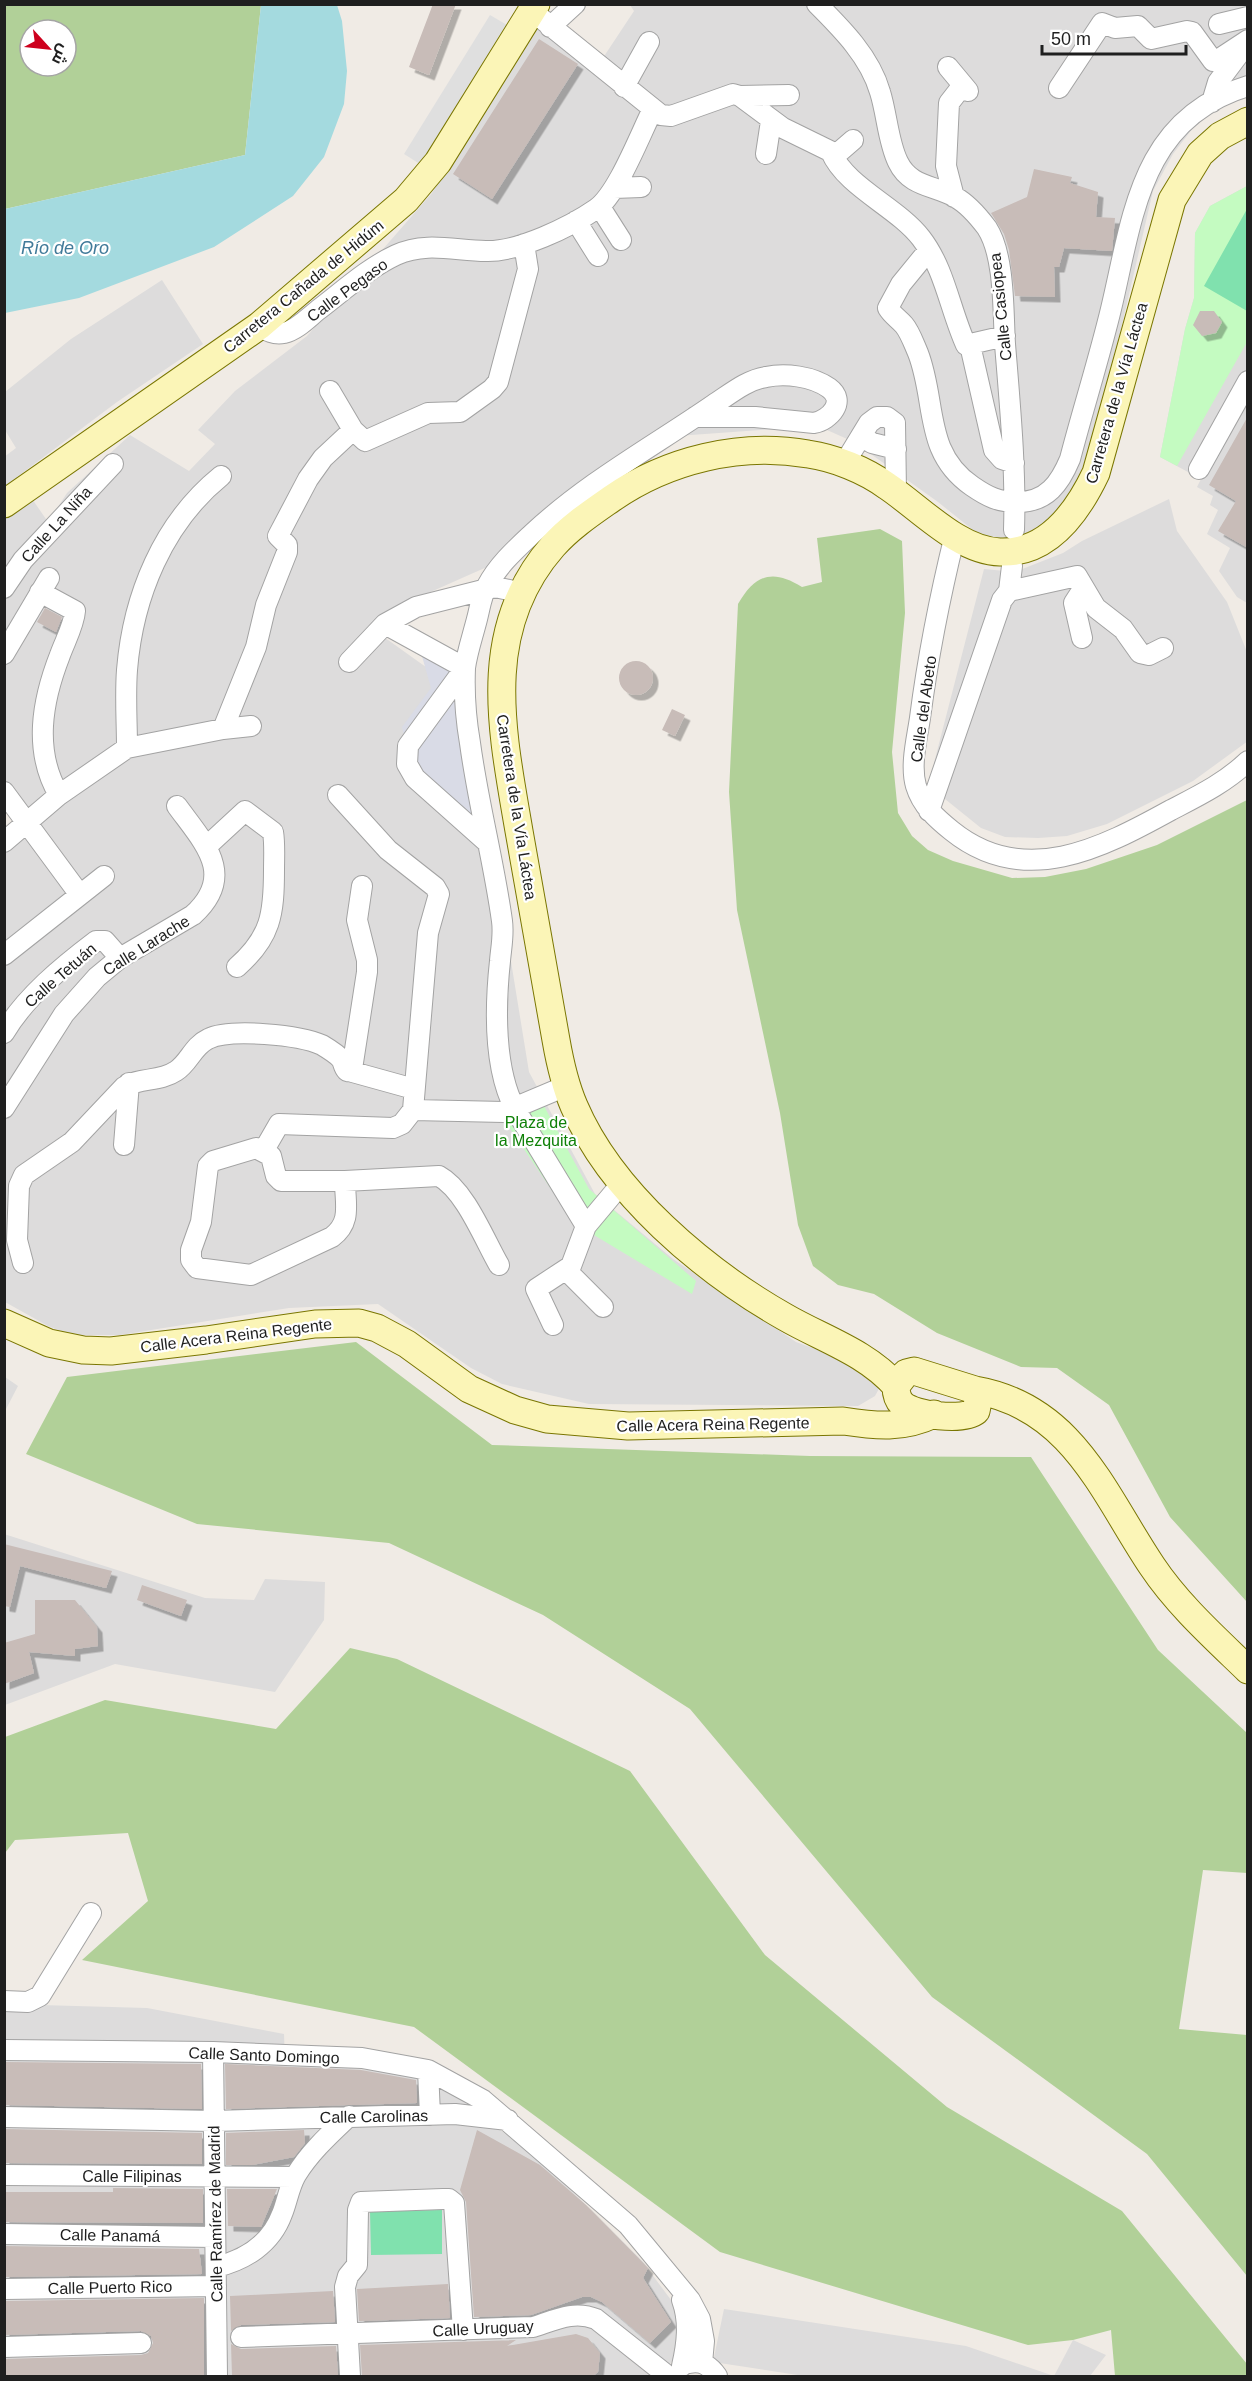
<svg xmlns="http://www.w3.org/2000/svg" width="1252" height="2381" font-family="Helvetica,Cairo,sans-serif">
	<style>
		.residential { fill: #dddcdc }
		.forest { fill: #b1d098; fill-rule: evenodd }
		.park { fill: #c4fbc1 }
		.pitch { fill: #80e1ae }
		.parking { fill: #dfdfdf }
		.plaza { fill: #d9dbe6 }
		.water { fill: #a4dadf }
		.building { fill: #c8bcb8; filter: url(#shadow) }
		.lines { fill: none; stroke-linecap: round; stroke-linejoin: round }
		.street-casing { stroke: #a3a3a3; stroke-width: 22 }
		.secondary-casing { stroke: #7a7602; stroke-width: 29 }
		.street { stroke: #fff; stroke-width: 20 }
		.secondary { stroke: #fbf5b7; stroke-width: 27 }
		.labels { text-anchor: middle; stroke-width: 4.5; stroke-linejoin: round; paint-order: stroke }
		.street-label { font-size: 16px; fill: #1f1f1f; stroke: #fff }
		.park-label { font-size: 16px; fill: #0f8108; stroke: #fff }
		.water-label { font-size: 18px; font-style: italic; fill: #407a99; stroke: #fff }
	</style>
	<defs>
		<filter id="shadow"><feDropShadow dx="5.5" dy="5.5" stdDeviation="0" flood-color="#0004"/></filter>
	</defs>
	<rect width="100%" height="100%" fill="#f0ebe5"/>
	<!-- residential -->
	<path class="residential" d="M630,5H1247V95L1235,98L1196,124L1173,154L1153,191L1095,441L1081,485L1046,528L1006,543L978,534L938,502L854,442L818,426L677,436L514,555L408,602L381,635L468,697L529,1072L595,1194L673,1259L796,1342L878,1372L881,1385L875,1396L858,1406L589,1404L502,1384L471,1368L378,1304L289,1308L120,1335H71L48,1326L5,1302V850L38,824L5,779L4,457L16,448L5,430V392L71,339L162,280L203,344L117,402L17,477L48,522L67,493L130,435L189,471L215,444L198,430L235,391L307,336L432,193L536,24L593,73L634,11Z
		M1247,186V603L1237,597L1219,571L1230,548L1207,534L1218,510L1210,505L1213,496L1197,487L1201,479L1160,457L1185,329L1194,298L1195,233L1210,206Z
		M1169,499L1177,531L1227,602L1247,652L1248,741L1193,781L1107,824L1067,836L1038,838L1005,837L981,828L945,799L934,763L984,569L1015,572L1063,553L1082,541Z
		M5,1377L18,1386L5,1411Z
		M4,1534L205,1598L254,1600L265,1579L325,1582L324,1620L275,1692L115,1664L5,1705Z
		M5,2004L147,2008L284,2034L285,2061L414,2075L445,2087L548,2167L642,2261L674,2304L680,2323L679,2351L662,2376H5Z
		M724,2309L966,2346L1054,2376L1073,2340L1106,2355L1090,2376H804L713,2362Z"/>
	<!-- forest -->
	<path class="forest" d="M4,5H261L245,155L5,209ZM30,30H66V66H30Z
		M880,529L902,541L905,613L892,752L898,813L912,836L928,850L953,861L1012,878L1045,877L1086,869L1157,845L1247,800V1602L1170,1517L1109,1405L1057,1368L1021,1367L937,1333L874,1294L838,1285L813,1266L798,1225L780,1113L737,910L729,792L738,604C755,575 772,568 802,587L822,582L817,538Z
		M356,1342L492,1445L810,1456L1031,1457L1158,1650L1247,1733V1873L1203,1870L1179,2029L1247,2035V2276L1147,2154L932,1997L690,1709L543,1615L389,1543L197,1524L26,1454L67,1377Z
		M350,1648L397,1659L630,1771L765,1955L947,2107L1122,2211L1247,2364V2376H1115L1111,2330L1073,2340L1028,2345L720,2252L414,2027L82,1960L148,1901L128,1833L15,1840L5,1853V1737L105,1700L276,1729Z"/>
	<!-- park -->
	<path class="park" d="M1247,186V342L1177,466L1160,457L1185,329L1194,298L1195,233L1210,206Z
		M544,1106L589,1189L696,1281L692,1294L574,1223L507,1124Z"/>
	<!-- pitch -->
	<path class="pitch" d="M1247,209L1248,311H1247L1204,286Z
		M442,2210V2254L371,2255L370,2211Z"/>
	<!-- parking -->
	<path class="parking" d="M490,15L519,32L431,171L404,154Z"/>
	<!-- plaza -->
	<path class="plaza" d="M418,642L465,668L488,843L415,778L402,727L431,688Z"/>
	<!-- water -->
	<path class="water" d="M261,5H337L342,21L347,71L344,104L324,157L293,196L214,247L79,298L5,313V209L245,155Z"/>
	<!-- building -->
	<path class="building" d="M433,4H456L429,75L409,67Z
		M539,39L578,64L492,199L453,174Z
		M1034,169L1072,177L1070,183L1098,192L1096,217L1115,218L1112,251L1064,248L1059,267H1054L1055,297L1015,296L1009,250L1004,234L991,213L1027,197Z
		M1200,311H1214L1222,322L1216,333L1202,336L1193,325Z
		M1248,416V548L1218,531L1236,501L1209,485Z
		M45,608L62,617L56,632L37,622Z
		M619 678a17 17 0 1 1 34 0a17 17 0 1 1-34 0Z
		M672,709L685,715L675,736L662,730Z
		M4,1544L112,1571L106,1588L20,1566L10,1607L4,1606Z
		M142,1585L187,1600L181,1616L137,1600Z
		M35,1600H75L97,1627L98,1646L75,1649V1656L29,1652L34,1673L4,1684V1643L35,1634Z
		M4,2062L201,2064L202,2109L4,2105Z
		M225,2064L361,2070L416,2080L417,2103L226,2109Z
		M4,2129L202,2133V2164L4,2163Z
		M304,2130L305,2143L294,2157L252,2165H226V2133Z
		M477,2130L540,2165L586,2205L648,2268L643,2278L671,2322L650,2343L602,2302L591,2297H582L531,2315L474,2317L466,2202L460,2190Z
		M113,2188L203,2189V2223L4,2222V2192H113Z
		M227,2189H277L261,2227L228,2226Z
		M4,2246L199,2249L202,2274L4,2277Z
		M448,2284L450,2318L359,2321L357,2289Z
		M333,2291L335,2322L241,2325L231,2331L230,2296Z
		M204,2298V2376H4V2359L141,2355L148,2353L153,2343L151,2336L141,2331L4,2335V2301Z
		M576,2334L588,2338L600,2353L598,2372L593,2376H362L360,2345L516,2340L507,2346Z
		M231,2344L241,2349L336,2346L338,2376H232Z"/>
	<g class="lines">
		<defs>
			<path id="street" d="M817,4C842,29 870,57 880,92C887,114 888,142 898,162C910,187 934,185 955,197C968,204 978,216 987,228C1005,256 1003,312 1005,344C1010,406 1016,468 1014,530
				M532,11L661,115L671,116L733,94L740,96L783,128L834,153H838L853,140
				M1219,24L1248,17
				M550,27L575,4
				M948,67L968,91
				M624,87L649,42
				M1059,88L1102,23L1115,28L1138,26L1151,39L1187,31L1192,32L1213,61H1216L1248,40
				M740,96L789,95
				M1212,102L1218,82L1242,50
				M831,152C846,187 897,207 921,238C945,269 950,310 966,345L1005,336
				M766,154L771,121
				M614,188L641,187
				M954,197L946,166L949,103L963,85
				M600,207L621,240
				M576,221L598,256
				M928,251L901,284L888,308C892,315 899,319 904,325C910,332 914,344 918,353C937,402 923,452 972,486C988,497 998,502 1018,502C1047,502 1060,483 1070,459C1083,409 1099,359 1111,309C1133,217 1140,118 1248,86
				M259,326C267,331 274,335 284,333C297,330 308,318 318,310C343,291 368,268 396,255C426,241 456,251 486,251C518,252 570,227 596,209C617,195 640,135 652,111
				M970,345L994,450L1002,459L1014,463
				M330,391L353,430L365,441L428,413L460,412L492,389L498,382L528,269L524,244
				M861,436L872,443L896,449
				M844,464L869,423L877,417H887L895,423L896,492
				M1199,469L1248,381
				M955,535C940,596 928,656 920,718C917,739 910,765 916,786C922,806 937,819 952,831C1024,889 1102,848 1171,810C1198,796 1225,783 1248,761
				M4,588L23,560L113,464
				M1009,591L1012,566
				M40,592L75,611C74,625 65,641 60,655C42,701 33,751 59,795
				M385,624L465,668L408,746L407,764L415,778L488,843
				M1082,638L1074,603L1083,589
				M4,654L49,578
				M349,662L385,624L416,607L495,587L523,593
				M223,729L256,647L266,605L287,552V545L278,536L308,479L323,458L353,430
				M127,748C127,722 125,696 127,670C133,596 163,523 221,476
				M4,792L80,895
				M338,795L388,850L435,887L439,894L428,933L413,1110
				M929,811L1002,600L1009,591L1077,576L1096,608L1123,629L1140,653L1149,655L1163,648
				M4,842L59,795L127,748L223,729L251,726
				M206,847L245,811L273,832C275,844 274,857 274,870C274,914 271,937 237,967
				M4,955L104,876
				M4,1033C25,997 63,966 96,941H105L120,958
				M349,1071L414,1089
				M4,1108L64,1014L97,977L120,958L193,915C237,875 204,843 177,806
				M124,1145L129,1083
				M264,1150L279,1124L393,1128L402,1124L413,1110L504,1112L566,1086
				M345,1181H281L276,1176L271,1156L256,1148L213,1161L208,1166L201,1222L191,1250V1260L197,1268L251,1275L332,1237C352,1222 345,1204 345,1181L439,1176C465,1190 484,1239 499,1265
				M586,1226L515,1109C494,1069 495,1007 500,961C501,948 504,935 502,921C494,862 478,803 470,743C466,720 464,692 465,668C467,652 473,635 477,619C480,608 481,596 487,586C498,565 516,549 533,533C588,482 652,447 713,405C729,395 746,380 766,377C785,373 812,376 829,388C847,401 830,420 814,423L755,417H695
				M23,1263L17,1240L19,1186L24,1175L72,1142L124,1087C140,1077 160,1082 176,1071C189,1063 193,1046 208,1039C230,1028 300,1035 322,1045C327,1048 337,1054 341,1059C344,1063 343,1067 347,1071L352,1069L367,972V960L357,920L362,886
				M566,1270L603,1307
				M553,1325L536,1289L571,1266L586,1226L622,1183
				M4,2001L28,2002L40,1996L91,1913
				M4,2050L213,2052L362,2058L428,2070L483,2100L628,2225L690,2300L700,2319L704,2341L702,2363
				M213,2052L217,2376
				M428,2070L430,2115
				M4,2117L214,2121L455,2114L508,2120
				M4,2175L295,2177
				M4,2234L215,2237
				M216,2267C245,2260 271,2244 282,2214C287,2202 289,2187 296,2175C310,2152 330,2134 349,2116
				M4,2289L216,2286
				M241,2337L533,2327C555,2320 574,2310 596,2319L668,2376
				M4,2347L141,2343
				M689,2363C702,2360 710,2366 717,2376
				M682,2366C687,2344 690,2322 682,2300
				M350,2376L345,2287L348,2276L357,2265L358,2210L361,2202L443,2199H449L454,2203L463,2330"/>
			<path id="secondary" d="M4,504L259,326L406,200L438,162L536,4
				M4,1323L49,1343L83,1350L111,1351L206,1340L315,1324L359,1323L377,1328L407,1344L469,1389L515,1410L547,1419L628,1426L843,1421C876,1426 903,1429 934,1414
				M914,1371L975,1390L979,1396L976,1411C964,1421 914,1416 902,1404C897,1399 896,1393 896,1386L906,1373Z
				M896,1386C866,1352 823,1339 785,1317C704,1271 611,1193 574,1106C565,1085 560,1063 556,1040C543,970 531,900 519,831C502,731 479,630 553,546C570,527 591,513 611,499C667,460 740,442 808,454C835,458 865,470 887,486C920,508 959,551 1000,552C1048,554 1078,511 1096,473L1172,200L1200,154L1220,136L1248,121
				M975,1390C1073,1407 1103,1493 1152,1566C1178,1605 1215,1638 1248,1670"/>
		</defs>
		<!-- street casing -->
		<use href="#street" class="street-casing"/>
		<!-- secondary casing -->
		<use href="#secondary" class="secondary-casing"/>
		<!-- street -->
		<use href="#street" class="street"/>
		<!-- secondary -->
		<use href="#secondary" class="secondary"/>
	</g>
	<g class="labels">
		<!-- street labels -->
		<g class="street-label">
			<text transform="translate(303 286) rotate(-39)" y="6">Carretera Cañada de Hidúm</text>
			<text transform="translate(347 290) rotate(-36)" y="6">Calle Pegaso</text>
			<text transform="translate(1000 307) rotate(-96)" y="6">Calle Casiopea</text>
			<text transform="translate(1116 393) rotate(-74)" y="6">Carretera de la Vía Láctea</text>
			<text transform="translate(56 524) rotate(-48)" y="6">Calle La Niña</text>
			<text transform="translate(923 709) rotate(-82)" y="6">Calle del Abeto</text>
			<text transform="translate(517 807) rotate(81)" y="6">Carretera de la Vía Láctea</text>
			<text transform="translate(146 945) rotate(-32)" y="6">Calle Larache</text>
			<text transform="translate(60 975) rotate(-41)" y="6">Calle Tetuán</text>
			<text transform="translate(236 1335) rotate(-7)" y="6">Calle Acera Reina Regente</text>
			<text transform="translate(713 1424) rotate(-1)" y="6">Calle Acera Reina Regente</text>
			<text transform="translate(264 2055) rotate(2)" y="6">Calle Santo Domingo</text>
			<text transform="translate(374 2116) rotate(-1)" y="6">Calle Carolinas</text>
			<text x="132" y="2182">Calle Filipinas</text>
			<text transform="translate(215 2214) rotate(-91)" y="6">Calle Ramírez de Madrid</text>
			<text transform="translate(110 2235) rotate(1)" y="6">Calle Panamá</text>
			<text transform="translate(110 2287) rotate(-1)" y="6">Calle Puerto Rico</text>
			<text transform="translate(483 2328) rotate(-3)" y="6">Calle Uruguay</text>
		</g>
		<!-- park labels -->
		<g class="park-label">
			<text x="536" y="1128">Plaza de<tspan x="536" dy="18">la Mezquita</tspan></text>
		</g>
		<!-- water labels -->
		<g class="water-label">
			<text x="65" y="254">Río de Oro</text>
		</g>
	</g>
	<!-- border -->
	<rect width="1252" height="2381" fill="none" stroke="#1f1f1f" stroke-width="12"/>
	<!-- north arrow -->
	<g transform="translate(48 48) rotate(117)"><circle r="28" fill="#ffffff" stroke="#a5a5a5" stroke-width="1.5"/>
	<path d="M0-4.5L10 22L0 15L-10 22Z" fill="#cd001d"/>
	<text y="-9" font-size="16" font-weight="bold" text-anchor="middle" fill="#1f1f1f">ش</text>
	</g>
	<!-- scale -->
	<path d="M1042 45v9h144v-9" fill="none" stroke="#1f1f1f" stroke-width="3"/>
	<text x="1051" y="45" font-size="18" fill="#1f1f1f" stroke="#ffffff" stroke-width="4.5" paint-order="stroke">50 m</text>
</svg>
